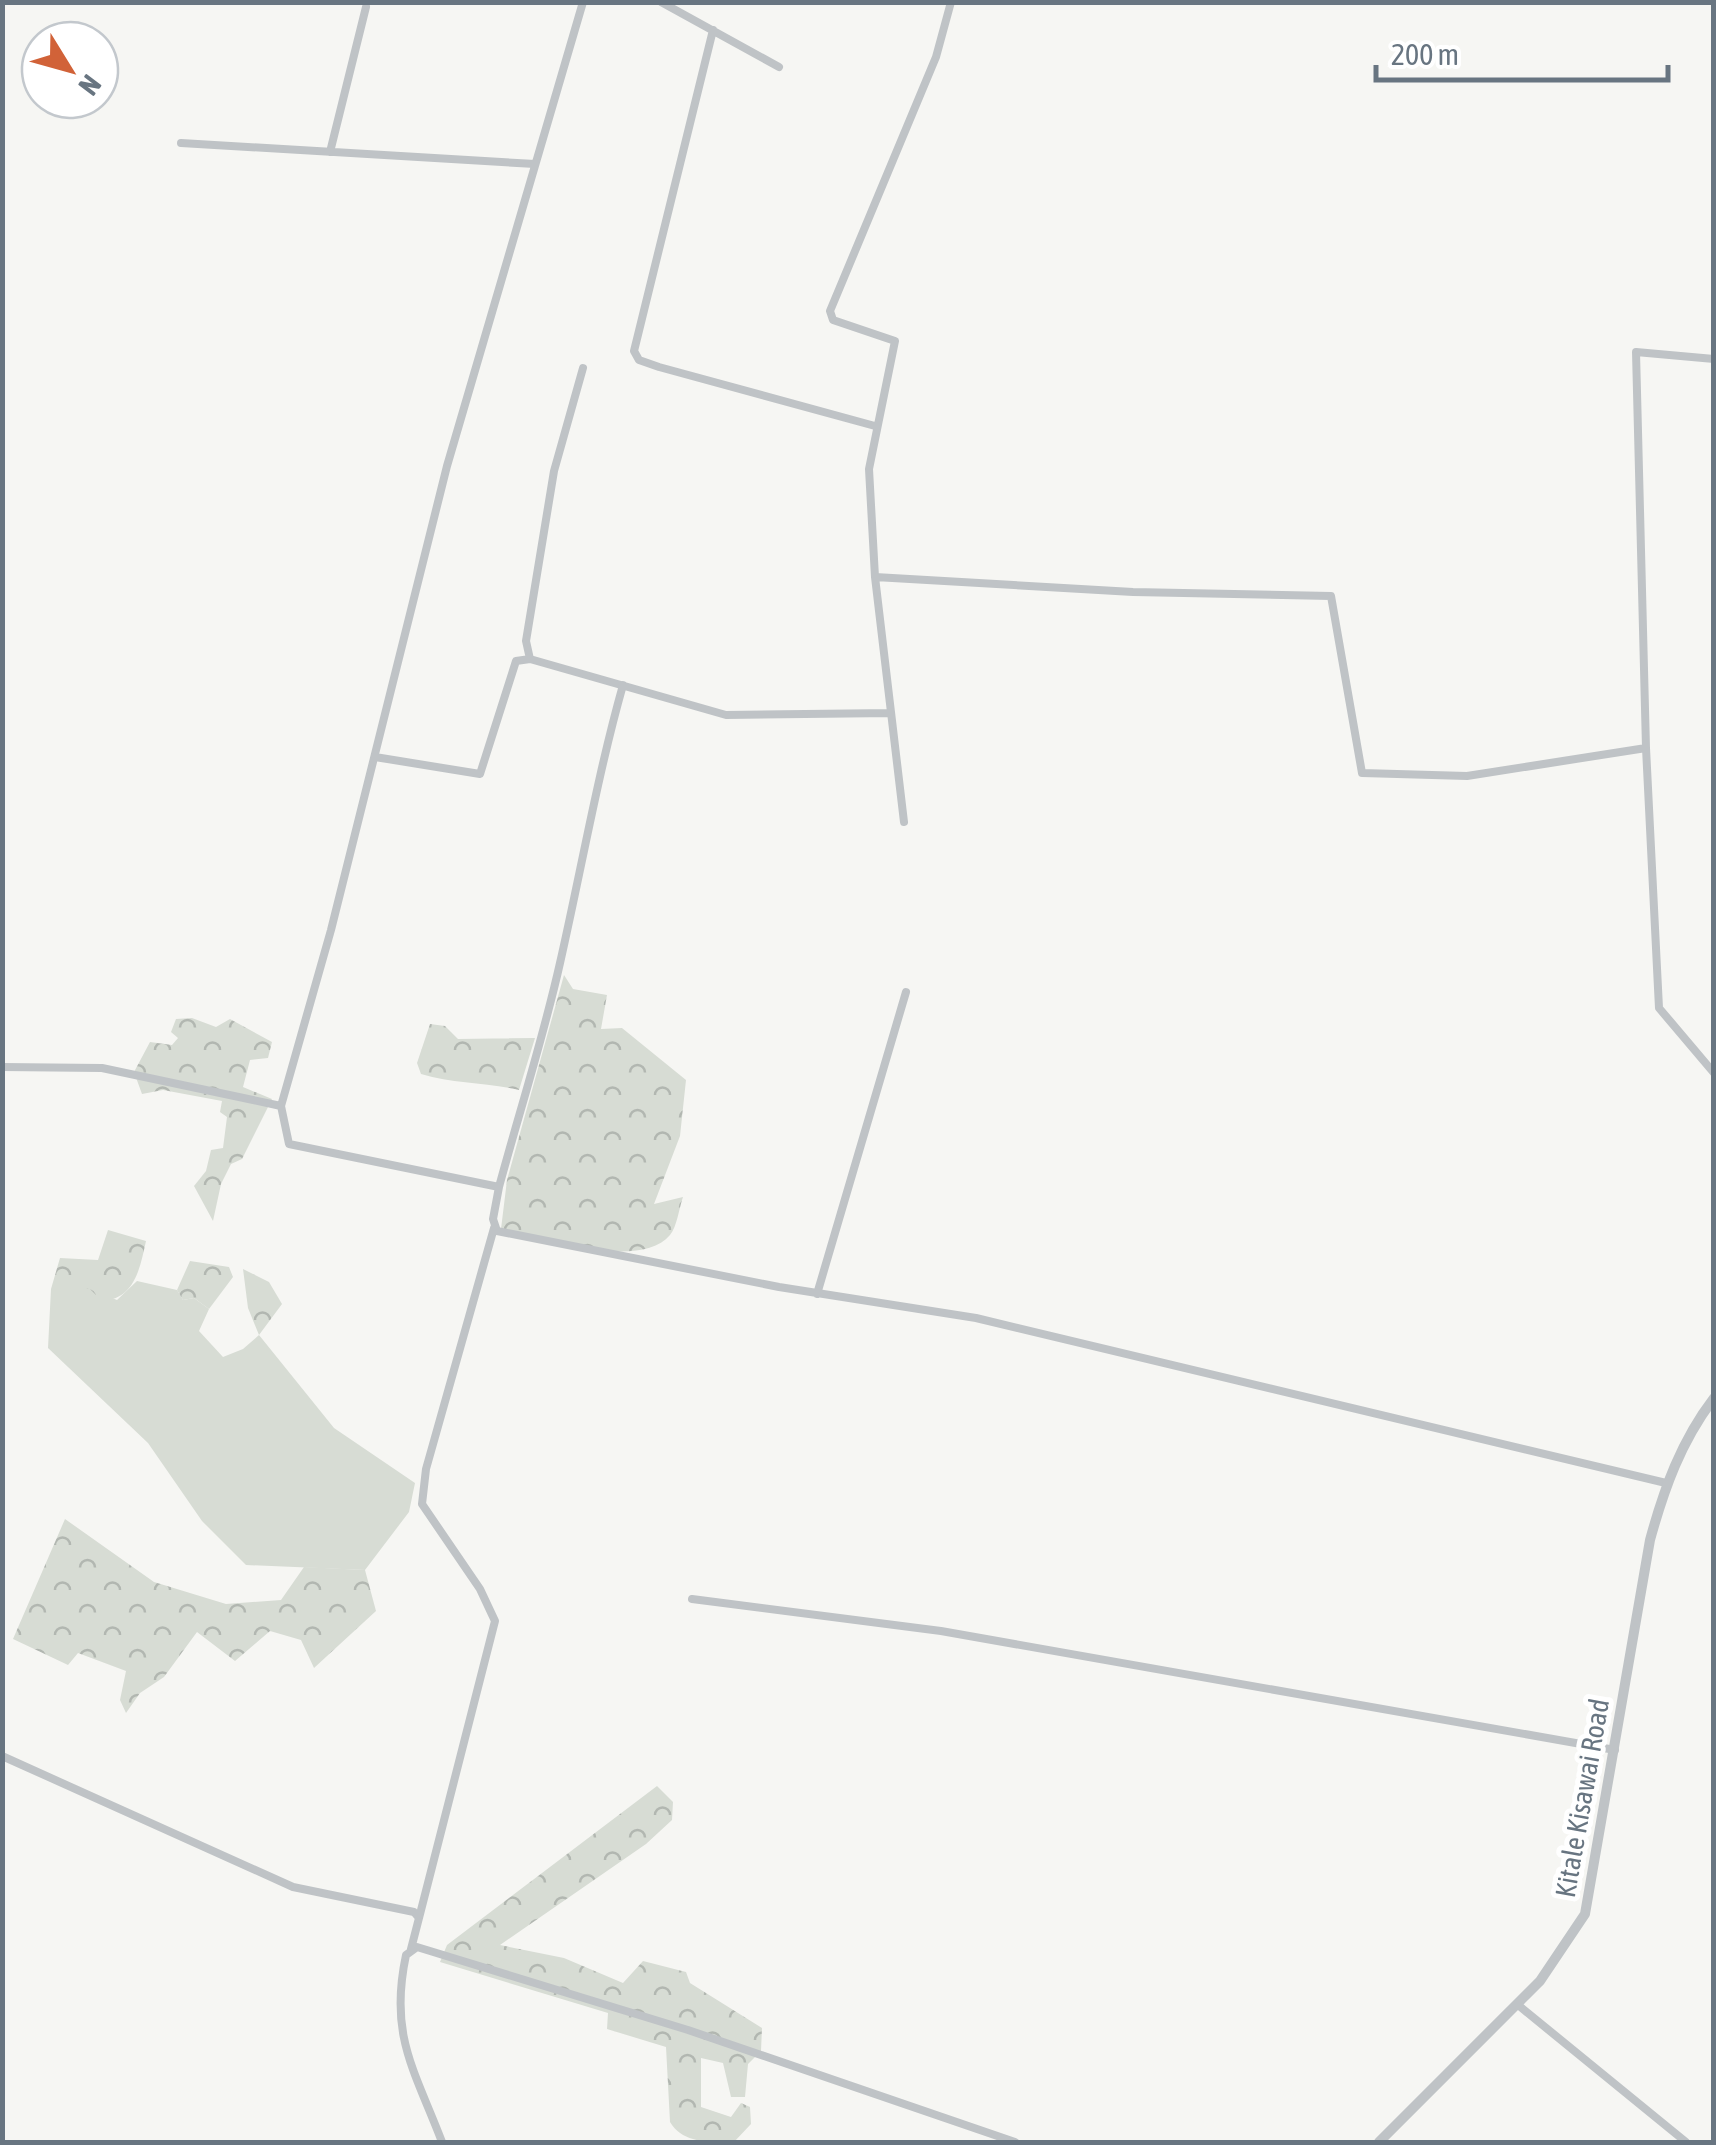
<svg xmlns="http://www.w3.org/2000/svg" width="1716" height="2145" font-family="'Asap Condensed',sans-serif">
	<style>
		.green { fill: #d7dcd4 }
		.forest { fill: url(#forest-crowns) }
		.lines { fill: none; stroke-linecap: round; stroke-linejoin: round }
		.minor { stroke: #bfc3c6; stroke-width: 8 }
		.tertiary { stroke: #bfc3c6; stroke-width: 10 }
		.labels { text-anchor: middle; stroke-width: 10; stroke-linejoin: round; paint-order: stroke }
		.street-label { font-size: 28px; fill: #687581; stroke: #fff }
	</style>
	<defs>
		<pattern id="forest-crowns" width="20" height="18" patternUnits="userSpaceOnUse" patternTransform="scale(2.5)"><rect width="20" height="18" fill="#d7dcd4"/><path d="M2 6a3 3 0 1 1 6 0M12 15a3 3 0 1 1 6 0" fill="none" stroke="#b2b7b1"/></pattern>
	</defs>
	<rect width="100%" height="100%" fill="#f6f6f3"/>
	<!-- green -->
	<path class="green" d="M137,1281L177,1290L183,1300L194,1298L209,1309L199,1331L223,1357L243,1349L259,1335L334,1428L415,1483L409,1512L365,1570L246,1565L202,1521L148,1443L48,1348L51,1289H90L117,1300Z"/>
	<!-- forest -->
	<path class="forest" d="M564,975L573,989L607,995L601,1029L622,1028L686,1080L680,1136L654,1204L683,1197C679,1208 677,1227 670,1235C640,1271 541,1238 501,1229L507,1180Z
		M192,1018L216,1027L230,1019L272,1042L268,1058L250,1060L243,1087L272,1099L242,1159L231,1164L221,1184L213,1221L194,1186L206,1171L211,1150L223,1148L227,1117L220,1112L222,1101L163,1090L142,1094L134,1072L150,1042L172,1045L178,1038L171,1032L176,1019Z
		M430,1024L445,1026L458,1039L535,1038L519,1090C485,1082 454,1084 421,1074L417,1063Z
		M108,1230L146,1241C140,1268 135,1299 102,1301L90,1289H51L60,1258L98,1260Z
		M190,1261L229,1267L233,1277L209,1309L194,1298L183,1300L177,1290Z
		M243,1269L269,1282L282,1304L259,1335L248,1308Z
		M65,1519L154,1582L226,1604L281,1600L304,1567L365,1570L376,1611L314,1668L301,1640L270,1631L235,1661L197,1632L164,1677L140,1693L126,1713L120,1700L126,1671L78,1653L68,1665L13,1639Z
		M657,1786L673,1802L672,1820L646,1844L500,1945L564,1958L623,1983L643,1961L686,1972L690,1983L762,2028L761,2051L748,2064L745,2097H731L723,2063L701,2058V2107L731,2117L741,2103L750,2107L751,2124L734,2142C711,2142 683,2144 670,2122L666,2047L607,2029L608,2013L440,1962L447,1945Z"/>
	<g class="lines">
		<!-- minor -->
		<path class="minor" d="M661,2L779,67
			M713,30L634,351L639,360L659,367L875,426
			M181,143L535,164
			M330,152L366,7
			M1714,359L1636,352L1646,748L1659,1008L1714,1073
			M875,577L1133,592L1331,596L1362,773L1467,776L1646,748
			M530,659L526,641L554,471L583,368
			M623,685C597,777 581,871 560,963C543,1039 519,1113 499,1187L493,1219L497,1231L779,1287L976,1318L1666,1483
			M375,757L480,774L516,661L530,659L726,715L891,713
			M904,822L875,577L869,469L895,341L833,320L830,311L936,57L951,2
			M2,1067L102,1068L281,1106L331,930L447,466L583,2
			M281,1106L289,1144L499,1187
			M817,1294L906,992
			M692,1599L941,1631L1615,1750
			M2,1756L293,1887L414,1912L419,1918L411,1949
			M419,1918L495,1621L480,1589L422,1504L426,1469L494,1228
			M1518,2005L1686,2142
			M442,2142C414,2069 389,2035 406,1955L417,1947L688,2030L1015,2142"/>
		<!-- tertiary -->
		<path class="tertiary" d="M1379,2142L1540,1981L1585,1914L1650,1540C1664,1489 1681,1441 1714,1398"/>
	</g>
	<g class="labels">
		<!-- street labels -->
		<g class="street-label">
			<text transform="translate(1582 1798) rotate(-80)" y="10">Kitale Kisawai Road</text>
		</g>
	</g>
	<!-- border -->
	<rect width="1716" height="2145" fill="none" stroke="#687581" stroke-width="10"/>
	<!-- north arrow -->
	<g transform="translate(70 70) rotate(127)"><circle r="48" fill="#ffffff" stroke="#c3c8cd" stroke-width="2.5"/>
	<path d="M0-8L18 38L0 25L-18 38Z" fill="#d16238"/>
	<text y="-15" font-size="28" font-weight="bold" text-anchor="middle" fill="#687581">N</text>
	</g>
	<!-- scale -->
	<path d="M1376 65v15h292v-15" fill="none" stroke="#687581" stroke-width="5"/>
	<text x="1391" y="65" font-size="30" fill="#687581" stroke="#ffffff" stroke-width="8" paint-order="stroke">200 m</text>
</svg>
